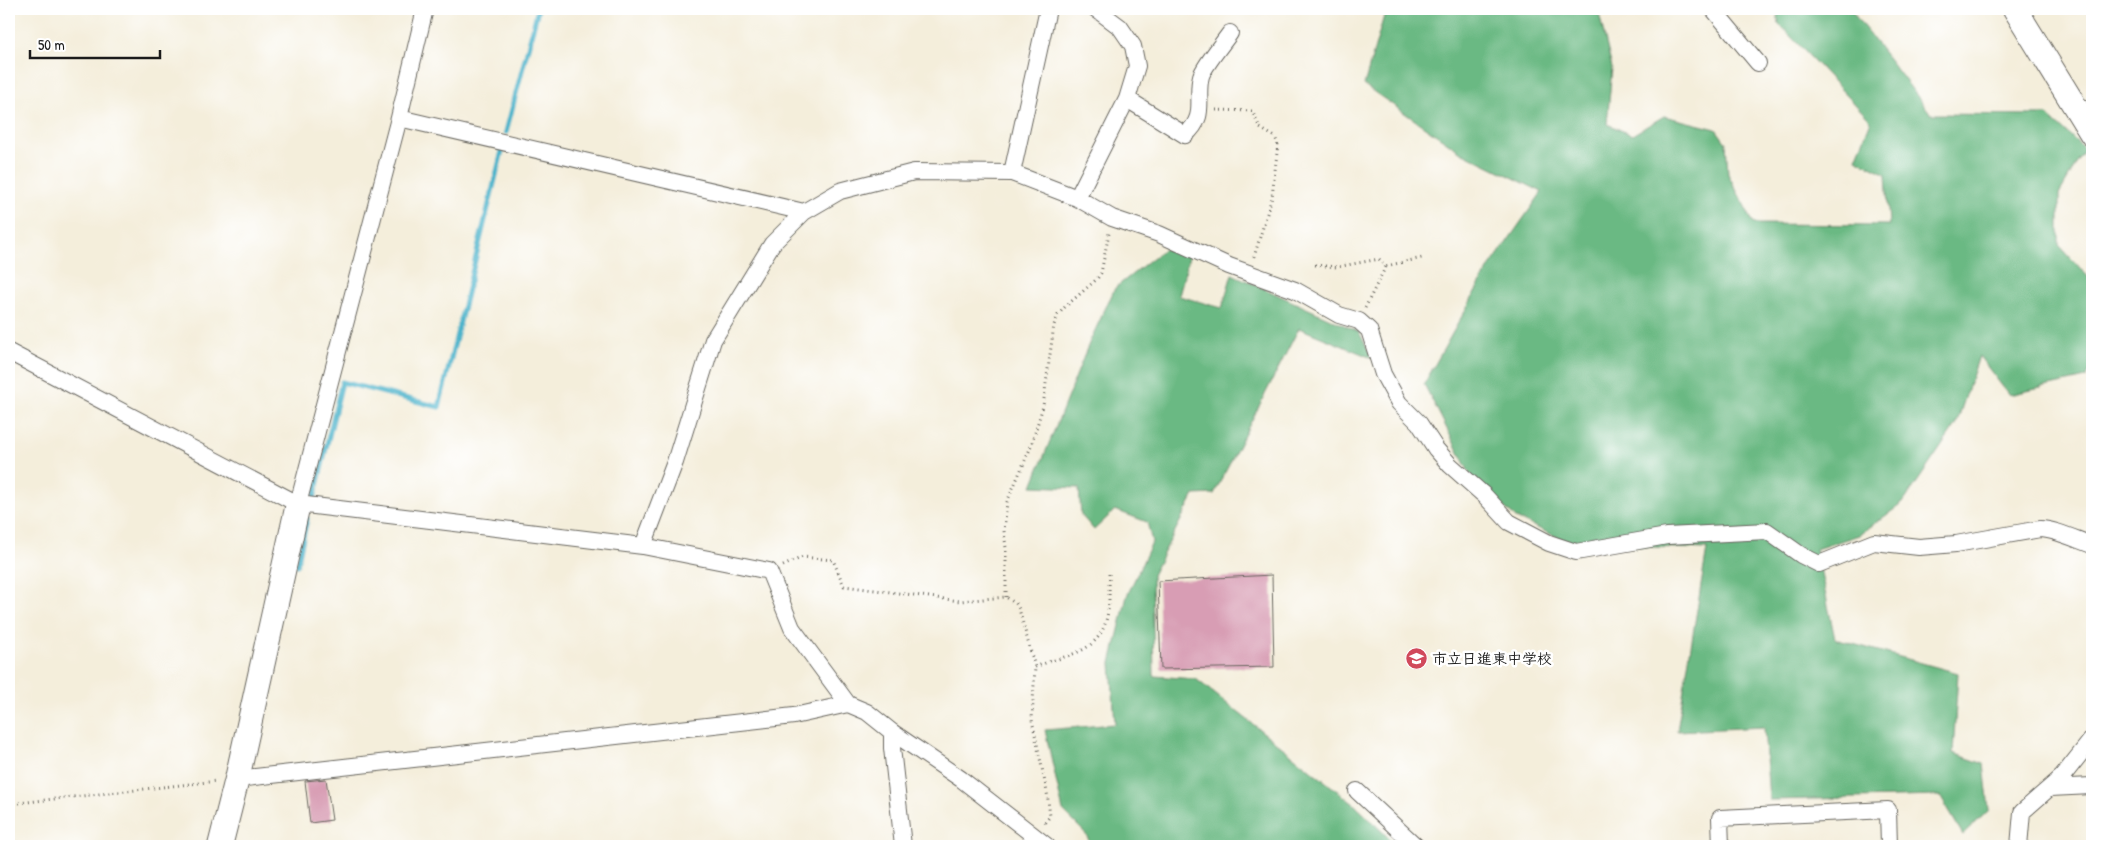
<svg xmlns="http://www.w3.org/2000/svg" width="2101" height="855" font-family="'Patrick Hand','Klee One',sans-serif">
	<style>
		.forest { fill: #6bb983; stroke: #446a50 }
		.lines { fill: none; stroke-linecap: round; stroke-linejoin: round }
		.stream { stroke: #4db4cb; stroke-width: 5 }
		.building { fill: #d89db4 }
		.street-casing { stroke: #68665f; stroke-width: 18 }
		.secondary-casing { stroke: #68665f; stroke-width: 26 }
		.path { stroke: #68665f; stroke-width: 3; stroke-dasharray: 1 4; stroke-linecap: butt }
		.street { stroke: #fff; stroke-width: 16 }
		.secondary { stroke: #fff; stroke-width: 24 }
		.labels { text-anchor: middle; stroke-width: 5; stroke-linejoin: round; paint-order: stroke }
		.poi-label { font-size: 15px; font-weight: bold; fill: #1c1c1c; stroke: #fff; text-anchor: start }
	</style>
	<rect width="100%" height="100%" fill="#fff"/>
	<filter id="ink" filterUnits="userSpaceOnUse"><feTurbulence type="fractalNoise" baseFrequency=".02" numOctaves="2"/><feDisplacementMap in="SourceGraphic" scale="10" xChannelSelector="R" yChannelSelector="G"/><feConvolveMatrix kernelMatrix="1 2 1 2 8 2 1 2 1" color-interpolation-filters="sRGB"/></filter>
	<filter id="wash" filterUnits="userSpaceOnUse"><feTurbulence type="fractalNoise" baseFrequency=".0096" numOctaves="4" result="noise"/><feDisplacementMap in="SourceGraphic" scale="20" xChannelSelector="R" yChannelSelector="G"/><feGaussianBlur stdDeviation="1.12" result="paint"/><feColorMatrix in="noise" values="0 0 0 0 0 0 0 0 0 0 0 0 0 0 0 0 0 1.4 0 .05"/><feComposite in="paint" operator="in"/></filter>
	<g filter="url(#wash)">
		<rect width="100%" height="100%" fill="#f4eedb"/>
		<!-- forest -->
		<path class="forest" d="M1386,9H1598L1612,68L1607,124L1632,135L1664,116L1716,129L1726,143L1728,174L1754,224L1889,225L1886,174L1856,159L1871,121L1779,24L1776,9H1850L1931,114L2047,115L2085,149L2059,194V245L2092,281V368L2086,378L2009,395L1979,356L1956,425L1903,503L1859,535L1816,549L1835,639L1958,673L1953,753L1984,764L1989,810L1963,835L1940,796L1769,800L1764,727L1677,731L1707,549L1572,544L1516,518L1473,480L1424,384L1490,266L1542,192L1461,152L1364,85Z
			M1164,249L1189,256L1179,296L1222,308L1232,274L1359,332L1372,358L1299,328L1214,494L1194,495L1152,575L1154,676L1196,679L1355,805L1397,846H1092L1085,833L1063,811L1045,730L1115,724L1111,663L1127,596L1152,542L1147,522L1115,510L1094,530L1081,515L1079,488L1032,486L1090,341L1115,288Z"/>
		<g class="lines">
			<!-- stream -->
			<path class="stream" d="M506,132L538,9
				M314,498L342,382L439,407L502,151
				M297,565L307,519"/>
		</g>
		<g id="blocks">
			<!-- building -->
			<path class="building" d="M1272,575L1274,667L1161,669L1158,581Z
				M326,779L332,820L310,823L305,781Z"/>
		</g>
	</g>
	<g filter="url(#ink)">
		<use href="#blocks" fill-opacity="0" stroke="#68665f" stroke-width="1"/>
		<g class="lines">
			<defs>
				<path id="street" d="M1713,9L1758,63
					M1127,99L1185,135C1208,116 1195,99 1201,76C1204,66 1223,43 1230,33
					M399,118L804,212
					M1012,173L1048,9
					M1077,198L1127,99L1137,66L1133,46L1120,27L1096,9
					M9,352L298,504L643,546L769,571L792,628L848,704L867,712L892,732L961,779L1047,846
					M298,504L399,118L425,9
					M643,546L675,462L713,340L772,244L804,212L840,191L914,172L1012,173L1077,198L1112,218L1159,234L1229,266L1295,290L1339,315L1359,321L1369,330L1383,374L1399,403L1419,423L1436,449L1450,465L1485,496L1509,522L1549,543L1576,552L1667,536L1767,531L1801,555L1819,564L1874,542L1919,547L1956,544L2040,529C2055,529 2077,540 2092,545
					M892,732V748L903,846
					M237,779L794,716L848,704
					M2050,788L2092,786
					M1357,791L1416,846
					M1721,846L1720,818L1888,810L1889,846
					M2019,846L2022,812L2062,777L2092,739"/>
				<path id="secondary" d="M2015,9L2092,134
					M220,846L237,779L298,504"/>
			</defs>
			<!-- street casing -->
			<use href="#street" class="street-casing"/>
			<!-- secondary casing -->
			<use href="#secondary" class="secondary-casing"/>
			<!-- path -->
			<path class="path" d="M1216,110L1252,111L1260,128L1275,137L1278,144L1272,197L1254,257
				M1315,265L1337,267L1379,259L1386,266L1422,258
				M1365,308L1386,266
				M783,566L803,557L833,560L844,586L960,601L1006,597L1016,604L1019,609L1035,667L1032,720L1047,792L1050,816L1044,824
				M1006,597V548L1004,531L1007,502L1030,449L1043,406L1054,325L1058,315L1065,307L1097,279L1101,273L1109,233
				M1035,667C1049,661 1064,658 1078,652C1113,637 1109,604 1109,572
				M9,804L217,781"/>
			<!-- street -->
			<use href="#street" class="street"/>
			<!-- secondary -->
			<use href="#secondary" class="secondary"/>
		</g>
	</g>
	<!-- icons -->
	<defs>
		<symbol id="school-disc" viewBox="-11 -11 22 22"><circle r="9.5" fill="#d1495b" stroke="#fff"/><path d="M0-5L7-2L0 1L-7-2ZM-4 1L0 2.5L4 1V4Q0 6-4 4Z" fill="#fff"/></symbol>
	</defs>
	<g fill-rule="evenodd">
		<use href="#school-disc" x="1404" y="646" width="25" height="25"/>
	</g>
	<g class="labels">
		<!-- poi labels -->
		<g class="poi-label">
			<text x="1432" y="664">市立日進東中学校</text>
		</g>
	</g>
	<!-- margin -->
	<rect width="2101" height="855" fill="none" stroke="#fff" stroke-width="30"/>
	<!-- scale -->
	<path d="M30 50v8h130v-8" fill="none" stroke="#1c1c1c" stroke-width="2.5"/>
	<text x="38" y="50" font-size="15" fill="#1c1c1c" stroke="#ffffff" stroke-width="4" paint-order="stroke">50 m</text>
</svg>
